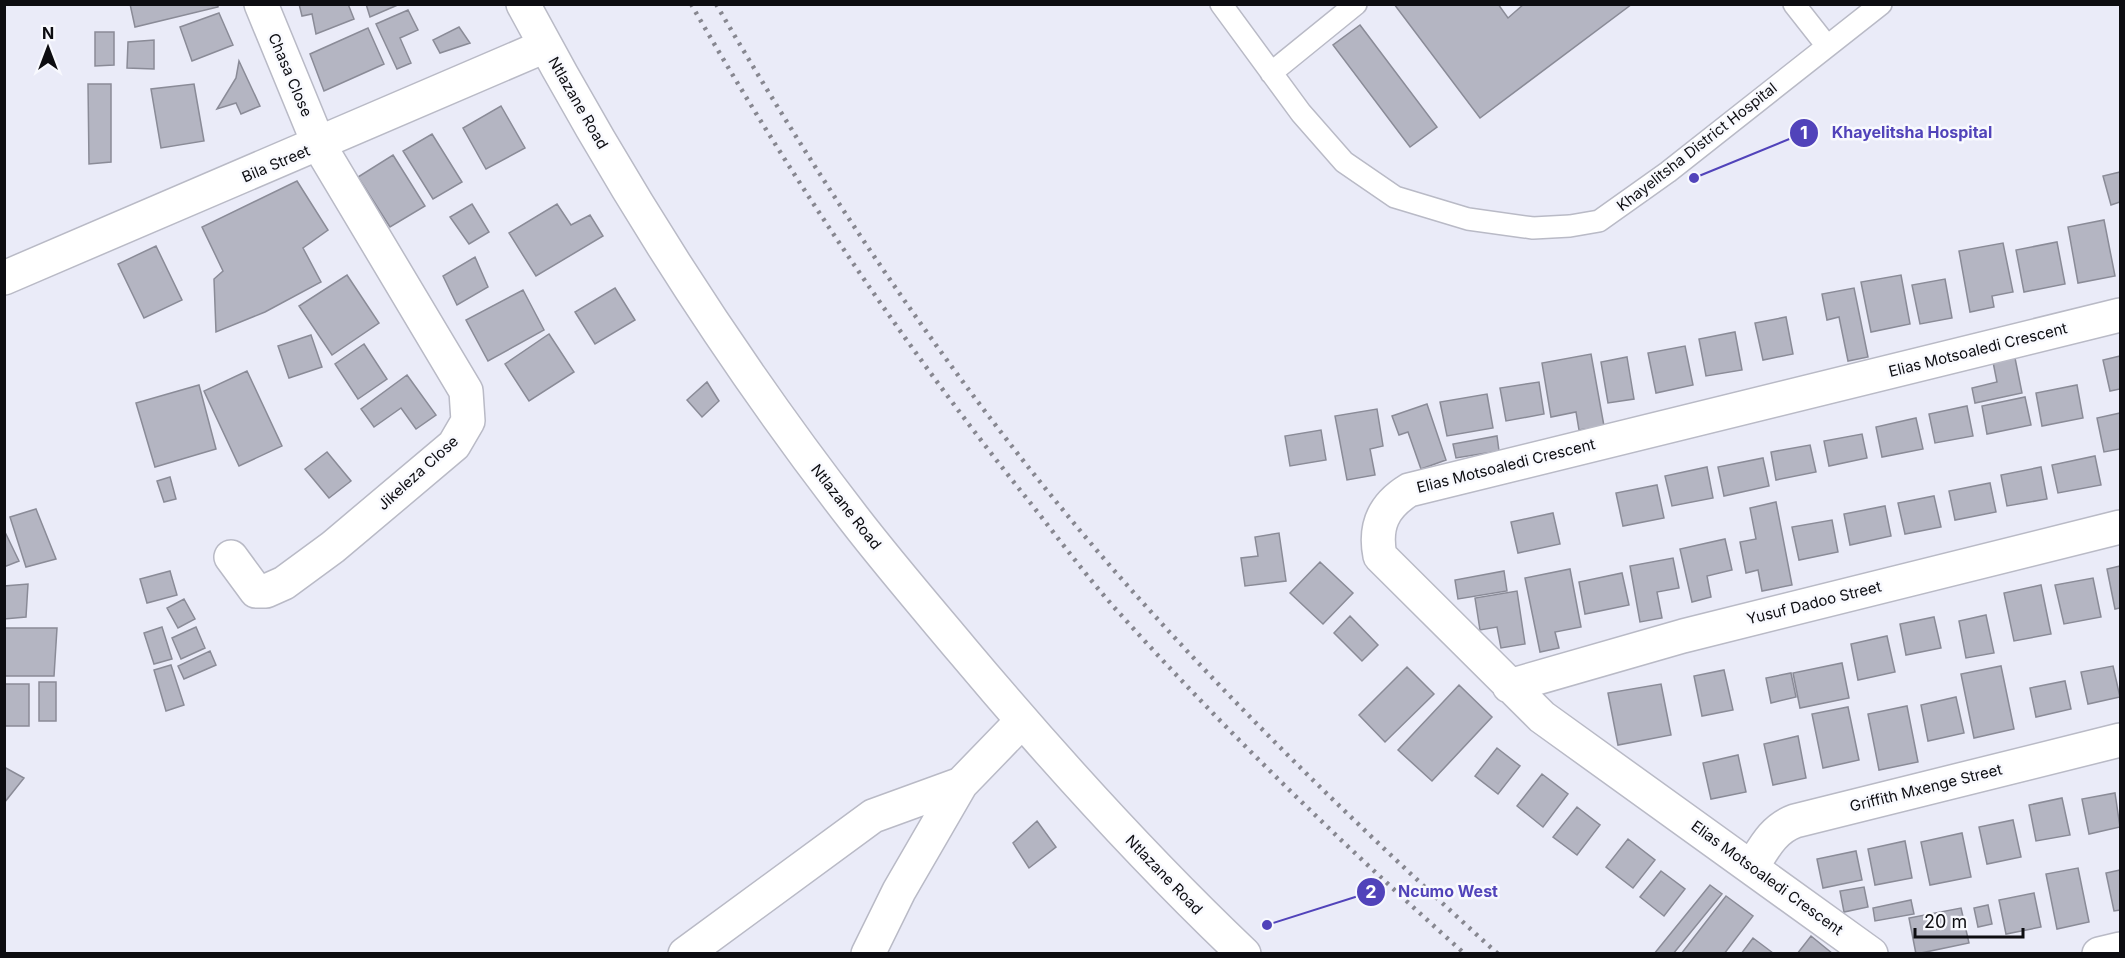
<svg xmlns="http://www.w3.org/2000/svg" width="2125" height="958" font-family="Inter,sans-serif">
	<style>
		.building { fill: #b4b5c2; stroke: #8a8b97; stroke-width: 1.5 }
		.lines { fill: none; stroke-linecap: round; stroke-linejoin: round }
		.service-casing { stroke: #b9bac6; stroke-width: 24 }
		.minor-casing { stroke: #b9bac6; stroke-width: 36 }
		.tertiary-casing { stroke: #b9bac6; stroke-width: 36 }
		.service { stroke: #fff; stroke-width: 21 }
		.minor { stroke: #fff; stroke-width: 33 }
		.tertiary { stroke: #fff; stroke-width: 33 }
		.rail { stroke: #878790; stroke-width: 4.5; stroke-dasharray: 3 6; stroke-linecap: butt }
		.labels { text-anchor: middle; stroke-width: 5; stroke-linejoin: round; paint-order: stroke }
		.street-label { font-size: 15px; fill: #0d0d11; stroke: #f8f9fe }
		.leader { fill: none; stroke: #5143ba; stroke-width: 2 }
		.callout-dot { fill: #5143ba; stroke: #f8f9fe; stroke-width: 2 }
		.mark-label { font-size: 18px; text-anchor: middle; font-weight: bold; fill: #fff }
		.callout-label { font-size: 16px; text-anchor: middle; font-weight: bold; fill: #5143ba; stroke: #f8f9fe; stroke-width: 5; stroke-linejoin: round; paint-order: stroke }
	</style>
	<rect width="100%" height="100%" fill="#eaebf8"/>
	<!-- building -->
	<path class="building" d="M130,4H218V7L135,27Z
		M299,4H348L354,19L316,34L312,14L302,16Z
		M366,4H400L370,17Z
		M1394,4H1498L1508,18L1524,4H1632L1480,118Z
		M408,10L418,30L400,38L411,63L397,69L376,24Z
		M219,13L233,45L192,61L180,27Z
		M1360,25L1437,127L1410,147L1333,45Z
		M459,27L470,43L440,53L433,40Z
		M368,28L384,64L324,91L310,54Z
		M95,32H114V65L95,66Z
		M154,40V69L127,68L128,42Z
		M239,61L260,106L241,114L236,103L217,109L236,78Z
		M88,84H111V162L89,164Z
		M194,84L204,141L161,148L151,89Z
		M501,106L525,148L486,169L463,128Z
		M432,134L462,182L433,199L403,151Z
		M393,155L425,206L390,227L358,177Z
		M2120,172V202L2111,205L2103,176Z
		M297,181L328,230L303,248L321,282L265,312L216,332L214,279L223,271L202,227Z
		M472,204L489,232L469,244L450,217Z
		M557,204L571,225L590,215L603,236L536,276L509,233Z
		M2104,220L2115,276L2078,283L2068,227Z
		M2057,242L2065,284L2024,292L2016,250Z
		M2003,243L2013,292L1992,296L1994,307L1970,312L1959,251Z
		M156,246L182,300L144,318L118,264Z
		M475,257L488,287L457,305L443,276Z
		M347,275L379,323L332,355L299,306Z
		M1901,275L1910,324L1871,332L1861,282Z
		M1945,279L1952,318L1920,324L1912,285Z
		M615,288L635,320L595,344L575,312Z
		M1854,288L1868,357L1848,361L1839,317L1827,320L1822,294Z
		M523,290L544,330L488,361L466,320Z
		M1786,317L1793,354L1763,360L1755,323Z
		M1735,332L1742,370L1706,376L1699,339Z
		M549,334L574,372L529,401L505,364Z
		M311,335L322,367L289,378L278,346Z
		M364,344L387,379L358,399L335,364Z
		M1685,346L1693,385L1656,393L1648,353Z
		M1591,354L1604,426L1579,430L1576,412L1551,417L1542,363Z
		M2120,356V389L2110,391L2103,360Z
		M1627,357L1634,399L1608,403L1601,362Z
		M2015,358L2022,393L1975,403L1972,388L1997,382L1993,362Z
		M247,371L282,446L239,466L204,391Z
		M407,375L436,415L416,429L401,408L374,427L361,409Z
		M707,382L719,401L702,417L687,400Z
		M1539,382L1544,414L1506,421L1500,388Z
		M199,385L216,449L155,467L136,403Z
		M2077,385L2083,418L2042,426L2036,393Z
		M1487,394L1493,428L1447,436L1440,402Z
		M2025,397L2031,425L1987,434L1982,406Z
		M1427,404L1446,460L1421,469L1408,432L1399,435L1392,416Z
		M1967,406L1973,436L1935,443L1929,414Z
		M1377,409L1383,446L1370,449L1375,475L1347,480L1335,416Z
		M2120,413V449L2104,452L2097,418Z
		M1916,418L1923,449L1882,457L1876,427Z
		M1321,430L1326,460L1290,466L1285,436Z
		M1862,434L1867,458L1829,466L1824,441Z
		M1497,436L1499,451L1456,458L1453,444Z
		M1810,445L1816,472L1776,480L1771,452Z
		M327,452L351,481L329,498L305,469Z
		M2095,456L2101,485L2058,493L2052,465Z
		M1763,458L1769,486L1724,496L1718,467Z
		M1707,467L1713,498L1672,506L1665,476Z
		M2041,467L2047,499L2007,506L2001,475Z
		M170,477L176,499L164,502L157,481Z
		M1990,483L1996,512L1955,520L1949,491Z
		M1657,485L1664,518L1623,526L1616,493Z
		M1934,496L1941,527L1905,534L1898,503Z
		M1776,502L1792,585L1762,591L1758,570L1746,573L1740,542L1756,539L1750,508Z
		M1885,506L1891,536L1850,545L1844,514Z
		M36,509L56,559L26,567L10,517Z
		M1553,513L1560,544L1518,553L1511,522Z
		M1832,520L1838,552L1799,560L1792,527Z
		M4,530L19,561L4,567Z
		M1279,533L1286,581L1245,586L1241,558L1258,556L1255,537Z
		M1725,539L1732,570L1707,576L1711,597L1692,602L1680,549Z
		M1673,558L1679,588L1657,592L1662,618L1640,622L1630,566Z
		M1320,562L1353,593L1323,624L1290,593Z
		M2120,566V608L2115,609L2107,569Z
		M1570,569L1581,627L1555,632L1559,648L1540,652L1525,578Z
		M170,571L177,595L147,603L140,579Z
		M1504,571L1507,591L1458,599L1455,580Z
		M1622,573L1629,605L1585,614L1579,582Z
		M2093,578L2101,617L2064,624L2055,585Z
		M28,584L26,617L4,619V586Z
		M2041,585L2051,634L2014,641L2004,593Z
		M1517,591L1525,644L1501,648L1497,627L1480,630L1475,598Z
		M184,599L195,619L178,628L167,608Z
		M1986,615L1994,653L1966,658L1959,621Z
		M1350,616L1378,645L1362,661L1334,633Z
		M1934,617L1941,648L1906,655L1900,624Z
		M162,627L172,659L154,664L144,633Z
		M196,627L205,648L181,659L172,638Z
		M4,628H57L54,676H4Z
		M1887,636L1895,672L1858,680L1851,644Z
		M210,651L216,665L184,679L178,666Z
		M1842,663L1849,698L1800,708L1793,673Z
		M171,665L184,705L166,711L154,670Z
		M2001,666L2014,729L1974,738L1961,674Z
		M2113,666L2120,697L2088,704L2081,672Z
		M1407,667L1434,694L1385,742L1359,715Z
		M1724,670L1733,710L1702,716L1694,676Z
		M1791,673L1796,697L1771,703L1766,678Z
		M2065,681L2071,709L2036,717L2030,688Z
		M39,682H56V721H39Z
		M5,684H29V726H4Z
		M1661,684L1671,735L1618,745L1608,693Z
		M1459,685L1492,717L1432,781L1398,750Z
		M1956,697L1964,733L1928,741L1921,705Z
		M1907,706L1918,762L1879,770L1868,714Z
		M1848,707L1859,760L1823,768L1812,714Z
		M1798,736L1806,778L1773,785L1764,744Z
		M1497,748L1520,766L1498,794L1475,776Z
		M1738,755L1746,792L1711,799L1703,763Z
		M4,767L24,778L4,803Z
		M1542,774L1568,794L1543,827L1517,806Z
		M2115,793L2120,827L2089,834L2082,799Z
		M2062,798L2070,835L2036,841L2029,805Z
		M1577,807L1600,825L1577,855L1553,837Z
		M2013,820L2021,857L1987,864L1979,827Z
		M1037,821L1056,847L1029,868L1013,843Z
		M1962,833L1971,877L1930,885L1921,842Z
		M1628,839L1655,860L1633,888L1606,867Z
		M1905,841L1912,878L1875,885L1868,849Z
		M1856,851L1862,880L1823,888L1817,859Z
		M2078,868L2089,922L2057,929L2046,874Z
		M2120,870V910L2114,911L2106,873Z
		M1661,871L1685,889L1664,916L1640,897Z
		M1710,885L1722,894L1673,954H1654Z
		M1864,887L1868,907L1844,912L1840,891Z
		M2034,893L2041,927L2006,934L1999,900Z
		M1726,896L1753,916L1724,954H1681Z
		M1911,900L1914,914L1875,921L1873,908Z
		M1988,905L1992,924L1978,927L1974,908Z
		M1961,908L1969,943L1916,954L1909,918Z
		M1811,936L1833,954H1797Z
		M1753,938L1773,953V954H1741Z"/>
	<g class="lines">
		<defs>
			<path id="service" d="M1221,4L1301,113L1344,162L1395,197L1468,219L1533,228L1570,226L1599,221L1668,172L1881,4
				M1794,4L1827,46
				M1271,73L1356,4"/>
			<path id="minor" d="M4,278L545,46
				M231,557L256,591H266L284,583L333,547L454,445L468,421L466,391L319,145L261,4
				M1509,686L1683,636L2120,527
				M1752,867C1764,848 1773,829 1795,821L2120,740
				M685,954L873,816L961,784
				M868,954L899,891L961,784L1022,721
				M1871,954L1542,717L1380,556C1374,526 1383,506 1409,490L2120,315
				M2099,954L2120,949"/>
			<path id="tertiary" d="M523,4C619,184 730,359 855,520C889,564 926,607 962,650C1051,756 1143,858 1244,954"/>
		</defs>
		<!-- service casing -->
		<use href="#service" class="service-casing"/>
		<!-- minor casing -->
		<use href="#minor" class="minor-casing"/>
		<!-- tertiary casing -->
		<use href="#tertiary" class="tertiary-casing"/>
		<!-- service -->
		<use href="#service" class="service"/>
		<!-- minor -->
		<use href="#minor" class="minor"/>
		<!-- tertiary -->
		<use href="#tertiary" class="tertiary"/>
		<!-- rail -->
		<path class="rail" d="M691,4C791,178 902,343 1028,500C1056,535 1083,572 1113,606C1223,729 1342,844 1465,954
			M716,4C832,203 961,394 1112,568C1232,705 1362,831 1498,954"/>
	</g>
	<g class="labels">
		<!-- street labels -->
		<g class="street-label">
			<text transform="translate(290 75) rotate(67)" y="5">Chasa Close</text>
			<text transform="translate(578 103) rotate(60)" y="5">Ntlazane Road</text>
			<text transform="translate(1697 147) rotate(-38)" y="5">Khayelitsha District Hospital</text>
			<text transform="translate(276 164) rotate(-23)" y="5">Bila Street</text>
			<text transform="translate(1978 350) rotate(-14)" y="5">Elias Motsoaledi Crescent</text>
			<text transform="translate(1506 466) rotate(-14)" y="5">Elias Motsoaledi Crescent</text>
			<text transform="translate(418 473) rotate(-42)" y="5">Jikeleza Close</text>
			<text transform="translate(846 507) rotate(52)" y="5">Ntlazane Road</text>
			<text transform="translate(1814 603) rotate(-14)" y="5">Yusuf Dadoo Street</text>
			<text transform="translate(1926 788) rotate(-14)" y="5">Griffith Mxenge Street</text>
			<text transform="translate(1164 875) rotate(46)" y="5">Ntlazane Road</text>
			<text transform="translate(1767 878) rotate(36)" y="5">Elias Motsoaledi Crescent</text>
		</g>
	</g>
	<!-- callouts -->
	<path class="leader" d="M1694 178L1804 133M1267 925L1371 892"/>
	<g class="callout-dot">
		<circle cx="1694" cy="178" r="6"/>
		<circle cx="1267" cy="925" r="6"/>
		<circle cx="1804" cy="133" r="15"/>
		<circle cx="1371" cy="892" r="15"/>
	</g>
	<g class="mark-label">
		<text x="1804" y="139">1</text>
		<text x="1371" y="898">2</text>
	</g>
	<g class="callout-label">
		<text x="1912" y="138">Khayelitsha Hospital</text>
		<text x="1448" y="897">Ncumo West</text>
	</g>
	<!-- border -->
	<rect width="2125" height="958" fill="none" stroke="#0d0d11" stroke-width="12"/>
	<!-- north arrow -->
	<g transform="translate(48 48)" stroke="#f8f9fe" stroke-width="4.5" paint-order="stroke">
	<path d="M0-4.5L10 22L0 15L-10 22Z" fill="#0d0d11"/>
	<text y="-9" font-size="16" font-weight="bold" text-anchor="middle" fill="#0d0d11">N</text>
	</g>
	<!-- scale -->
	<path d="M1915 928v9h108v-9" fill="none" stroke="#0d0d11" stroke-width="3"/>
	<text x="1924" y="928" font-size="18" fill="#0d0d11" stroke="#f8f9fe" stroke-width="4.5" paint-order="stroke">20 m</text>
</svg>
